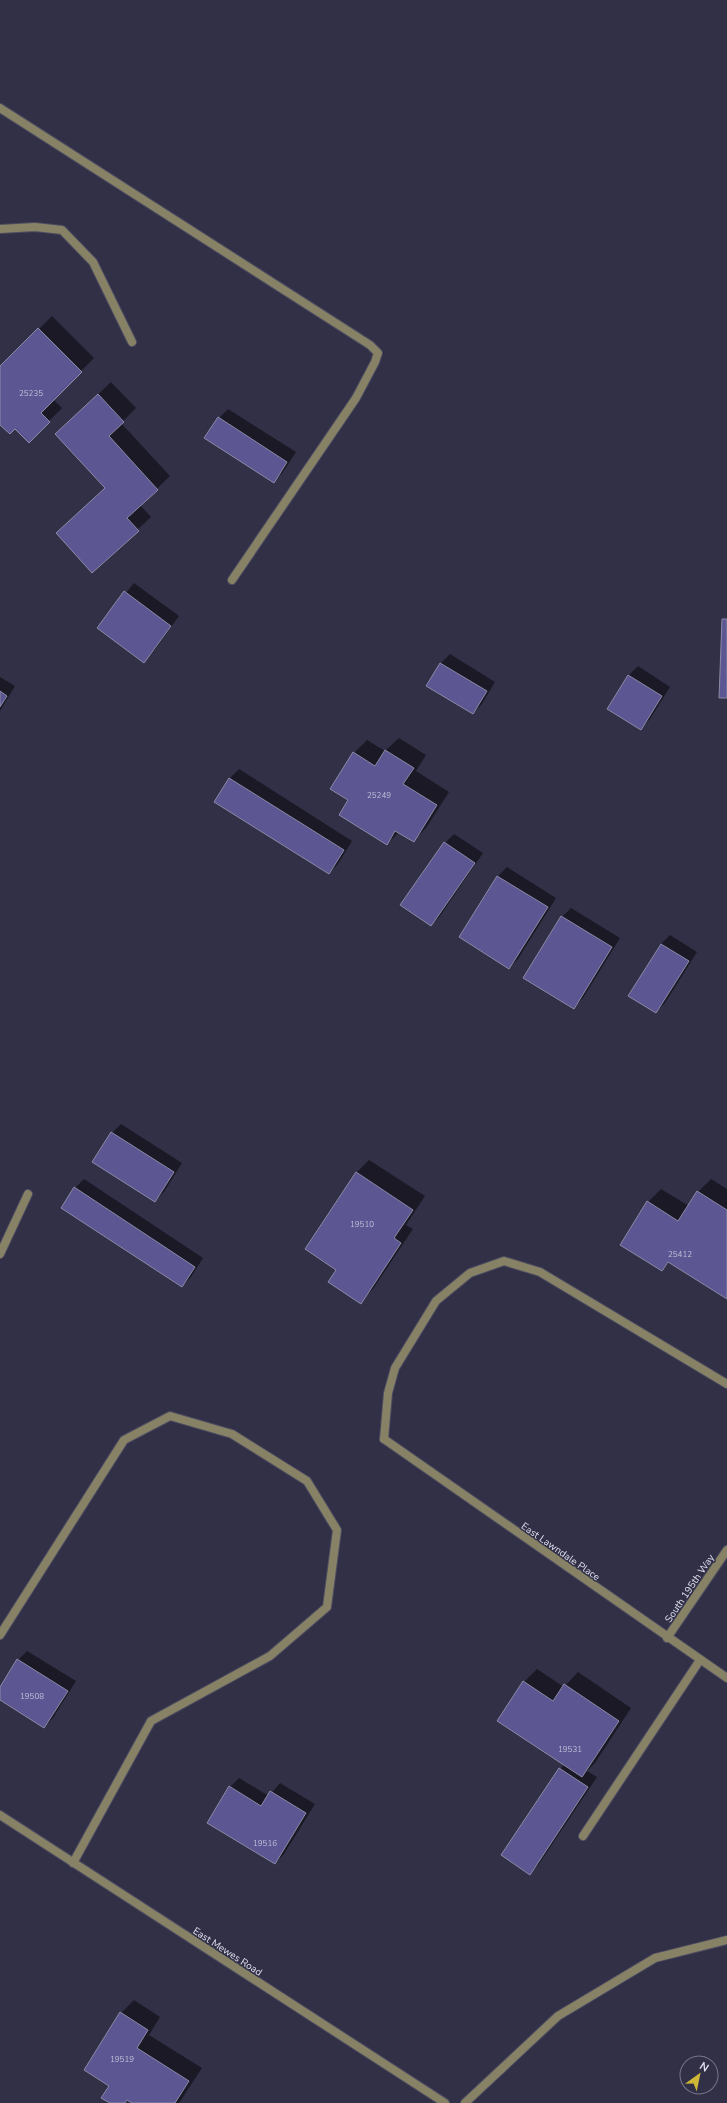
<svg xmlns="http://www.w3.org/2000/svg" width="727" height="2103" font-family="'Nunito Sans',sans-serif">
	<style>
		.shadow { fill: #0007 }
		.building { fill: #5c5692; stroke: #8b8aa6 }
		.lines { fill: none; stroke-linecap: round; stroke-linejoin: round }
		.service-casing { stroke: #4d4c62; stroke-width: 10 }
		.minor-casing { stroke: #4d4c62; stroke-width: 10 }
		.service { stroke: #878265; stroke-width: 8 }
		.minor { stroke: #878265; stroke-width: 8 }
		.labels { text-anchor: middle; stroke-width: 3; stroke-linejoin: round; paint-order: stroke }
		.number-label { font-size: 8px; fill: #bfbed8 }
		.street-label { font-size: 10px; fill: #e0e0ef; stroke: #313047 }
	</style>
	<rect width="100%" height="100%" fill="#313047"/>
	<!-- shadow -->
	<path class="shadow" d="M52,316L94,358L53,399L62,408L29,441L15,427L0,423V368Z
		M111,382L136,408L121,423L170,476L140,505L151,517L92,572L57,533L106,488L70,421Z
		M228,409L296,452L283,472L274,481L219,418Z
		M134,583L179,616L153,652L144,661L98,627Z
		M450,654L495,682L482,704L473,713L428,686L441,663Z
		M638,666L670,687L650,719L641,728L608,708L629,675Z
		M0,677L15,686L0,711Z
		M399,738L426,755L416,771L449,792L426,828L413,841L399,832L387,844L350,800L354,753L367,740L385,751Z
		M239,769L352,841L338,864L329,873L230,778Z
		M454,834L483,853L440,916L431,925L445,843Z
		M507,867L556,898L518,959L509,968L460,936L498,876Z
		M571,908L620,938L583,998L574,1008L525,978L562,917Z
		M670,935L697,952L665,1003L656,1012L661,944Z
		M121,1124L182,1163L164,1192L155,1201L112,1133Z
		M369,1160L425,1196L406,1225L413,1229L373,1289L360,1302L338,1270L356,1173Z
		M84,1179L203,1258L191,1277L182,1286L75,1188Z
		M711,1179L727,1189V1298L669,1262L662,1270L648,1202L661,1189L689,1206L698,1192Z
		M27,1651L76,1681L53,1718L44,1727L0,1699V1689L18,1660Z
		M537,1669L564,1687L578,1672L631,1708L595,1763L587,1771L597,1777L539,1864L530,1873L502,1855L564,1764L524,1682Z
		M239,1778L269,1796L280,1783L315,1804L284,1854L275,1863L230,1787Z
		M134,2000L160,2017L149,2035L202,2068L179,2103H134L129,2100L126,2103H111L110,2085L121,2013Z"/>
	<!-- building -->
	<path class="building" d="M38,328L82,372L41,413L50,422L29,443L15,429L10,434L0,425V366Z
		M98,394L124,422L109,436L158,490L127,518L139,531L92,573L56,533L105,488L55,434Z
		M218,417L287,462L274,483L204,438Z
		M124,591L171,626L144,663L97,628Z
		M722,619H727V698H719Z
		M440,663L487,691L473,714L426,686Z
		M628,675L662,696L641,730L607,709Z
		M0,691L7,696L0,707Z
		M385,750L414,768L403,784L437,805L414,842L395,831L387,845L339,815L348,800L330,789L353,752L375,766Z
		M229,778L344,850L329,874L214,802Z
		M444,842L475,863L431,926L400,905Z
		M497,876L548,907L509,969L459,937Z
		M561,916L612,947L574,1009L523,978Z
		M661,944L689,961L656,1013L628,996Z
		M111,1132L174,1172L155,1202L92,1162Z
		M356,1172L413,1210L394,1238L401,1243L361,1304L328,1282L336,1270L305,1249Z
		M74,1187L195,1267L182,1287L61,1208Z
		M697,1191L727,1210V1299L668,1262L662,1271L620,1245L647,1201L678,1221Z
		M17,1659L68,1691L44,1728L0,1700V1687Z
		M523,1681L553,1701L564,1684L619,1721L582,1777L497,1721Z
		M559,1768L588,1787L530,1875L501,1855Z
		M229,1786L261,1806L270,1791L306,1813L275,1864L207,1823Z
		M120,2012L148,2030L137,2048L189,2081L175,2103H132L127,2100L125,2103H110L101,2098L109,2086L84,2070Z"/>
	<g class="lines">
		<defs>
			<path id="service" d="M0,108L370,345L378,353L375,362L356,398L232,580
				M0,229L35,227L62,230L93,262L132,342
				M0,1254L28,1194
				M384,1439L388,1393L395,1368L436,1301L470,1273L504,1261L540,1272L727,1384
				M0,1635L124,1440L170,1416L232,1434L307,1481L337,1530L327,1607L270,1656L151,1721L73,1863
				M583,1836L700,1660
				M465,2103L558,2016L655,1958L727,1940"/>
			<path id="minor" d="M384,1439L727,1678
				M667,1638L727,1550
				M0,1815L445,2103"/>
		</defs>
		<!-- service casing -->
		<use href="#service" class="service-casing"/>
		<!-- minor casing -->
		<use href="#minor" class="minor-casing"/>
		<!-- service -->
		<use href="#service" class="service"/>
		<!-- minor -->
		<use href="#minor" class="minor"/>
	</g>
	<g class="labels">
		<!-- number labels -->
		<g class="number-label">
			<text x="31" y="396">25235</text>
			<text x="379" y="798">25249</text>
			<text x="362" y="1227">19510</text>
			<text x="680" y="1257">25412</text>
			<text x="32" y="1699">19508</text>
			<text x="570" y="1752">19531</text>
			<text x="265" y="1846">19516</text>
			<text x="122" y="2062">19519</text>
		</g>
		<!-- street labels -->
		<g class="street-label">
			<text transform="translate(561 1551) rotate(35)" y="4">East Lawndale Place</text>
			<text transform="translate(689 1588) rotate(-56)" y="4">South 195th Way</text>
			<text transform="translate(228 1951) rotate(33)" y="4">East Mewes Road</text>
		</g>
	</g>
	<!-- north arrow -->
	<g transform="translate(699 2075) rotate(33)"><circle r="19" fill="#313047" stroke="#77768a"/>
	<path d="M0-3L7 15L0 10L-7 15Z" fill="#cfb837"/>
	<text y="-6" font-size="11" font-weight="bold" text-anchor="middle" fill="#e0e0ef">N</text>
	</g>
</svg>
